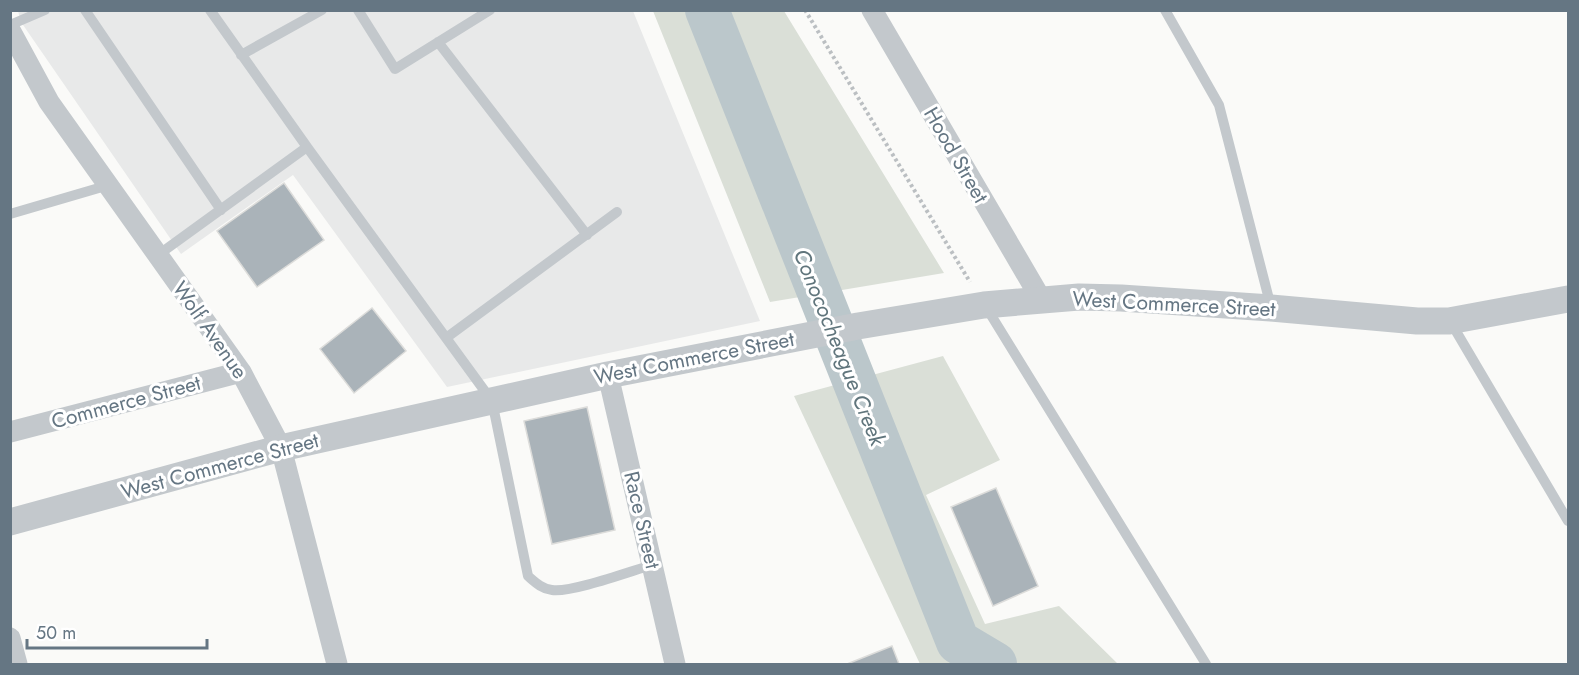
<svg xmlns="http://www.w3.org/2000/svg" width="1579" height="675" font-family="Jost,sans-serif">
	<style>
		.built { fill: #e8e9e9 }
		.green { fill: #dadfd7 }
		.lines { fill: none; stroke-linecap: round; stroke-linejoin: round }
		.river { stroke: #bbc7cb; stroke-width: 44 }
		.building { fill: #aab3b9; stroke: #dcdcda; stroke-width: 1.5 }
		.path { stroke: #bbbfc2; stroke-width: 4; stroke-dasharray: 3 3; stroke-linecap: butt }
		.service { stroke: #c3c8cc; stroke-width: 10 }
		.minor { stroke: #c3c8cc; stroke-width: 21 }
		.tertiary { stroke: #c3c8cc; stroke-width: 27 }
		.labels { text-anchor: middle; stroke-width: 6; stroke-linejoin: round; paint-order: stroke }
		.street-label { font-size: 21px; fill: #657683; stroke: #fff }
		.water-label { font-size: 22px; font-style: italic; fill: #60757c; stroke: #fff }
	</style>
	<rect width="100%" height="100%" fill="#fafaf8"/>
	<!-- built -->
	<path class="built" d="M18,11H633L760,321L447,387L293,175L181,254L21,22Z"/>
	<!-- green -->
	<path class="green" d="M653,11H784L944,273L770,302Z
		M943,356L1000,460L926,495L985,624L1059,606L1118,664H920L794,396Z"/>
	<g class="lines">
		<!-- river -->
		<path class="river" d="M707,10L958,642L995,664"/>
	</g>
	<!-- building -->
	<path class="building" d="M284,183L324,240L257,287L217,231Z
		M372,308L406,351L354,393L320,349Z
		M587,407L615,530L552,544L524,421Z
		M996,488L1038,586L993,606L951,507Z
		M892,646L899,664H847Z"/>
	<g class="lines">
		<!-- path -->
		<path class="path" d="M805,10L970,282"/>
		<!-- service -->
		<path class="service" d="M85,10L221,210
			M210,10L307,147
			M358,10L395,69L490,10
			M1165,10L1219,105L1271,307
			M10,25L45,10
			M438,42L587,235
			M241,55L322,10
			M10,214L109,185
			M158,255L307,147L492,401L528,576C535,582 542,589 552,590C571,593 631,571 652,565
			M986,307L1206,664
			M1450,321L1568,521
			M446,338L617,212"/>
		<!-- minor -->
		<path class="minor" d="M872,10L1041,299
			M10,30L49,102L241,372L281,448L337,664
			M608,375L675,664
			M10,432L241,372
			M10,638L17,664"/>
		<!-- tertiary -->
		<path class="tertiary" d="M10,522L281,448L608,375L858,326L984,305L1079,297L1121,298L1271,308L1417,321H1449L1568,299"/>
	</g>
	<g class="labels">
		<!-- street labels -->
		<g class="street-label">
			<text transform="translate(956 155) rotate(60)" y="7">Hood Street</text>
			<text transform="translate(1174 304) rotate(3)" y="7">West Commerce Street</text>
			<text transform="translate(210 330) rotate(55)" y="7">Wolf Avenue</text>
			<text transform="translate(694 358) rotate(-11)" y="7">West Commerce Street</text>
			<text transform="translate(126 402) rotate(-15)" y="7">Commerce Street</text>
			<text transform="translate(220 466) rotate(-15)" y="7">West Commerce Street</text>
			<text transform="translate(642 520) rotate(77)" y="7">Race Street</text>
		</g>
		<!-- water labels -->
		<g class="water-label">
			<text transform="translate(840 347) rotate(68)" y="8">Conococheague Creek</text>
		</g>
	</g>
	<!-- border -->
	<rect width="1579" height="675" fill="none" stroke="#657683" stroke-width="24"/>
	<!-- scale -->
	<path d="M27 639v9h180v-9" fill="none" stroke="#657683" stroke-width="3"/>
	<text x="36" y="639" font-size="18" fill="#657683" stroke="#ffffff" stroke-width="4.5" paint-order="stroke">50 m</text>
</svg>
